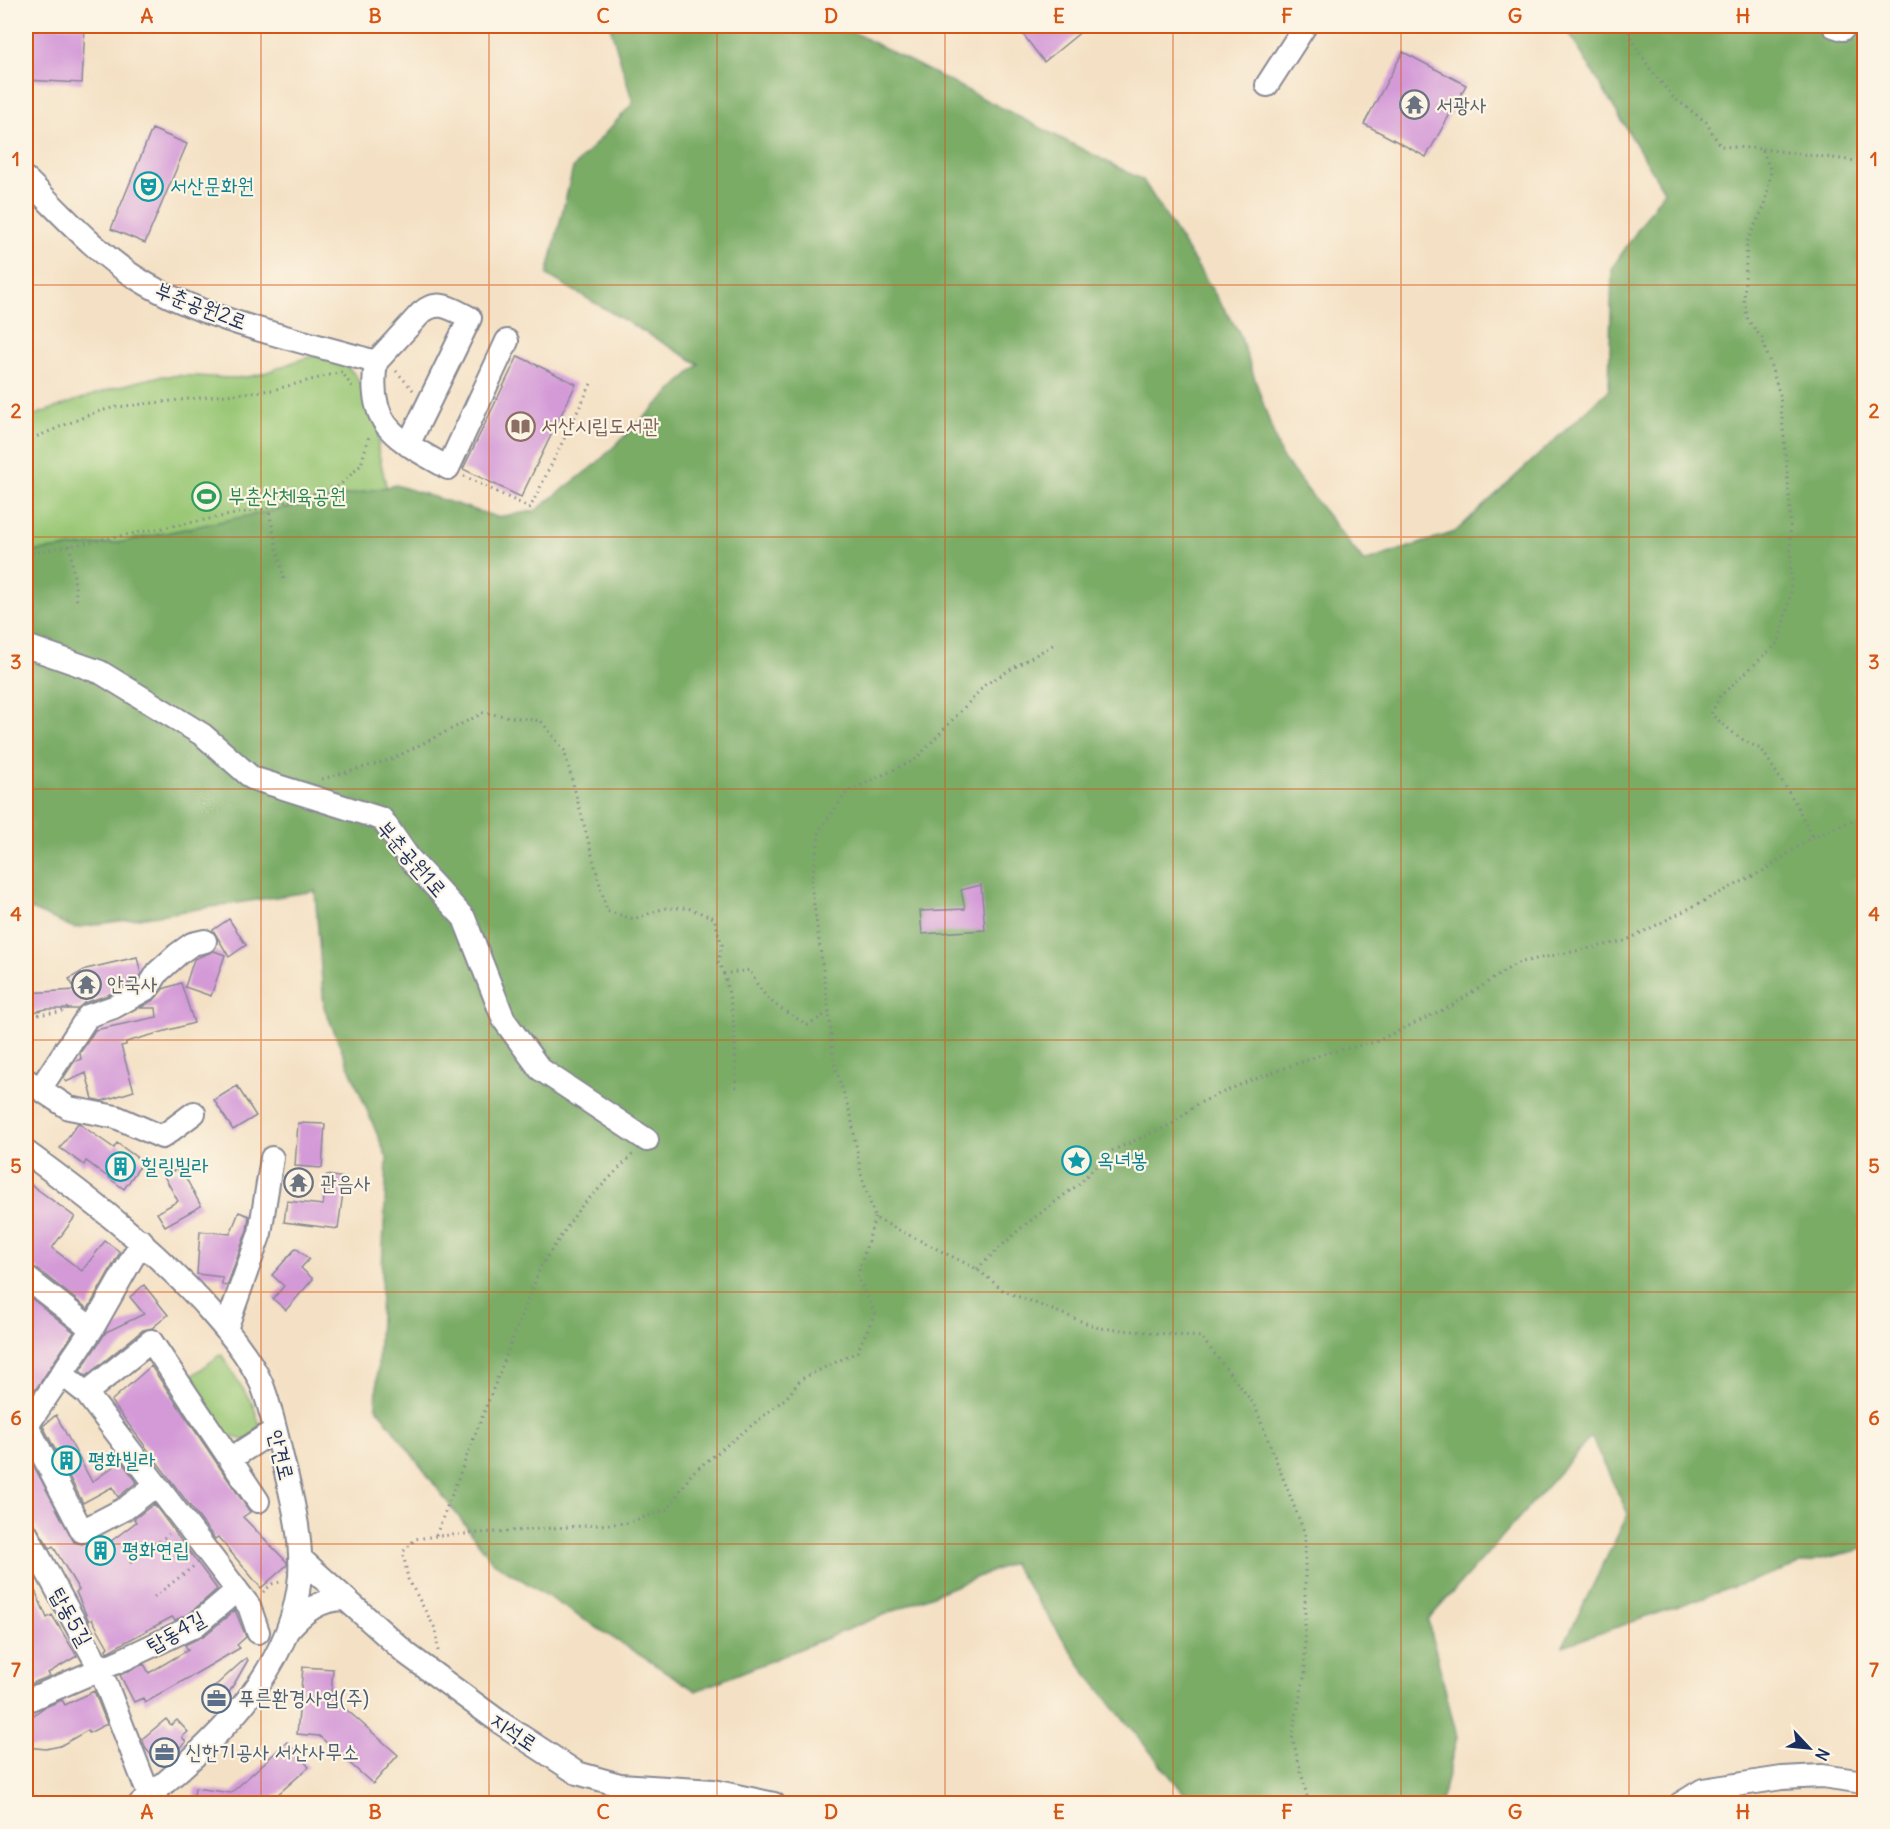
<svg xmlns="http://www.w3.org/2000/svg" width="1890" height="1829" font-family="Delius,'Poor Story',sans-serif">
	<style>
		.green { fill: #99c775; stroke: #5a7b6a; stroke-width: 1.5 }
		.forest { fill: #7aac66; stroke: #4a6e62; stroke-width: 1.5 }
		.building { fill: #d49ad8 }
		.lines { fill: none; stroke-linecap: round; stroke-linejoin: round }
		.minor-casing { stroke: #888892; stroke-width: 26 }
		.path { stroke: #888892; stroke-width: 3; stroke-dasharray: 1.5 4.5; stroke-linecap: butt }
		.minor { stroke: #fff; stroke-width: 22 }
		.grid { fill: none; stroke: #d45514; stroke-width: 1.5; stroke-opacity: 0.55 }
		.labels { text-anchor: middle; stroke-width: 4.5; stroke-linejoin: round; paint-order: stroke }
		.worship-label { font-size: 21px; fill: #5b616d; stroke: #fcf5e5; text-anchor: start }
		.culture-label { font-size: 21px; fill: #0d838f; stroke: #fcf5e5; text-anchor: start }
		.street-label { font-size: 21px; fill: #1b2f5e; stroke: #fcf5e5 }
		.education-label { font-size: 21px; fill: #785e54; stroke: #fcf5e5; text-anchor: start }
		.leisure-label { font-size: 21px; fill: #27864d; stroke: #fcf5e5; text-anchor: start }
		.service-label { font-size: 21px; fill: #4e5e75; stroke: #fcf5e5; text-anchor: start }
		.neatline { fill: none; stroke: #d45514; stroke-width: 2 }
		.grid-label { font-size: 20px; text-anchor: middle; font-weight: bold; fill: #d45514 }
	</style>
	<rect width="100%" height="100%" fill="#fcf5e5"/>
	<filter id="ink" filterUnits="userSpaceOnUse"><feTurbulence type="fractalNoise" baseFrequency=".0167" numOctaves="2"/><feDisplacementMap in="SourceGraphic" scale="12" xChannelSelector="R" yChannelSelector="G"/><feConvolveMatrix kernelMatrix="1 2 1 2 8 2 1 2 1" color-interpolation-filters="sRGB"/></filter>
	<filter id="wash" filterUnits="userSpaceOnUse"><feTurbulence type="fractalNoise" baseFrequency=".008" numOctaves="4" result="noise"/><feDisplacementMap in="SourceGraphic" scale="24" xChannelSelector="R" yChannelSelector="G"/><feGaussianBlur stdDeviation="1.35" result="paint"/><feColorMatrix in="noise" values="0 0 0 0 0 0 0 0 0 0 0 0 0 0 0 0 0 1.4 0 .05"/><feComposite in="paint" operator="in"/></filter>
	<g filter="url(#wash)">
		<rect width="100%" height="100%" fill="#f4e1c5"/>
		<!-- green -->
		<path class="green" d="M314,356L340,359L356,376L364,390L379,431L378,450L399,543L26,624V418C68,404 113,386 157,377C190,371 224,383 257,375C277,370 294,360 314,356Z
			M221,1354L253,1405L260,1425L254,1437L247,1441L226,1435L187,1380Z"/>
		<!-- forest -->
		<path class="forest" d="M610,26H841L1143,180L1239,332L1281,456L1364,562L1455,532L1609,390L1612,268L1664,191L1565,26H1864V1549L1800,1564L1563,1646L1628,1514L1591,1437L1428,1620L1457,1737L1441,1803H1192L1086,1673L1012,1563L696,1691L492,1561L376,1407L387,1158L324,1007L315,891L74,928L26,907V552L122,542L396,485L497,517L535,511L597,463L699,364L547,275L573,168L633,103Z"/>
		<g id="blocks">
			<!-- building -->
			<path class="building" d="M26,26H85L82,83L26,80Z
				M1031,26H1088L1044,62L1022,33Z
				M1403,52L1466,85L1426,157L1364,124Z
				M152,129L187,144L145,243L111,229Z
				M518,356L576,384L521,497L463,469Z
				M981,885L985,930L922,934L920,911L965,909L961,890Z
				M229,919L246,945L229,957L213,930Z
				M214,951L225,955L211,996L185,987L194,959Z
				M137,957L141,974L138,978L108,995L84,1003L77,1009H46L26,1014V993L76,990L69,979L86,969Z
				M181,983L194,1023L126,1042V1045L121,1046L134,1091L102,1101L93,1099L86,1073L66,1082L64,1077L74,1062L81,1059L80,1053L95,1030L157,1017L156,1008H140L155,999L163,989Z
				M237,1086L256,1116L233,1130L214,1100Z
				M78,1123L114,1148L117,1143L143,1162L124,1189L86,1161L84,1165L60,1148Z
				M298,1123L325,1124L322,1168L295,1166Z
				M177,1169L179,1173L182,1171L201,1206L165,1226L157,1213L178,1201L164,1176Z
				M327,1175L345,1178L338,1229L284,1222L287,1201L323,1205Z
				M26,1181L75,1217L52,1248L82,1271L105,1241L120,1252L88,1309L36,1268L26,1266Z
				M239,1212L249,1216L247,1230L227,1286L222,1285V1277L197,1274L200,1231L230,1234Z
				M296,1248L309,1259L301,1268L313,1279L286,1310L273,1299L284,1286L272,1275Z
				M144,1285L168,1315L152,1328L143,1330L86,1376L80,1371L106,1332L144,1314L130,1297Z
				M26,1294L74,1332L26,1404Z
				M151,1366L250,1512L243,1517L287,1562V1565L261,1588L218,1537L215,1539L111,1401Z
				M56,1415L92,1482L121,1461L137,1482L118,1497L112,1487L83,1503L43,1426Z
				M26,1451L74,1542L82,1544L101,1536L106,1545L136,1522L134,1519L154,1504L217,1589L189,1614L175,1620L172,1617L107,1652L106,1649L108,1647L92,1619L89,1621L76,1592L79,1590L53,1546L50,1548L33,1522L26,1520Z
				M26,1570L47,1618L52,1615L77,1656L48,1673L50,1676L30,1684L26,1675Z
				M235,1610L246,1637L237,1645L240,1648L145,1703L143,1698L134,1702L120,1675L144,1664L149,1673L188,1650L185,1645L205,1635Z
				M246,1658L248,1660L226,1698L213,1708L204,1696Z
				M303,1667L333,1669L331,1696L398,1755L373,1784L319,1736L297,1734Z
				M94,1691L107,1724L89,1733L88,1730L60,1746L46,1749L26,1747V1721L43,1708L62,1700L65,1705Z
				M166,1719L171,1725L177,1720L188,1732L182,1737L186,1742L160,1765L146,1749L142,1739Z
				M287,1742L309,1767L268,1803H193L195,1788L231,1793Z"/>
		</g>
	</g>
	<g filter="url(#ink)">
		<use href="#blocks" fill-opacity="0" stroke="#888892" stroke-width="1.5"/>
		<g class="lines">
			<defs>
				<path id="minor" d="M1834,26L1843,29
					M1267,85L1305,26
					M26,179C61,213 96,253 138,279C205,321 300,340 376,362
					M408,445L470,318C452,309 438,298 421,313L376,362C366,428 398,439 448,468L507,341
					M26,646L100,672L203,735L252,778L382,819L409,858L464,918L504,1020L540,1069L647,1140
					M26,1080L69,1108L116,1117L162,1137L194,1113
					M40,1089L88,1016L114,1007L148,988L158,972L178,954L192,944L205,941
					M26,1152C89,1198 148,1244 201,1301C224,1327 248,1353 262,1385C273,1413 278,1444 286,1473C294,1506 302,1541 300,1576C292,1674 210,1745 140,1804
					M28,1279L92,1329
					M226,1329L260,1233L272,1158
					M62,1374L86,1393L249,1606L258,1632
					M86,1393L151,1341L258,1501
					M27,1425L82,1531L126,1508L156,1485
					M26,1427L92,1329L142,1241
					M230,1459L275,1430
					M26,1533L100,1669L149,1795
					M300,1558L407,1654L501,1723L577,1773L620,1785L713,1791L774,1804
					M288,1630C303,1612 320,1599 345,1599
					M26,1701L124,1659L196,1625L237,1590
					M1680,1804L1703,1790L1782,1778L1822,1776L1864,1782"/>
			</defs>
			<!-- minor casing -->
			<use href="#minor" class="minor-casing"/>
			<!-- path -->
			<path class="path" d="M1627,26L1635,45L1651,70L1673,97L1706,122L1720,146L1762,149L1771,171L1765,205L1747,241L1744,300L1748,320L1762,338L1780,395L1790,506L1791,592L1779,642L1719,697L1711,714L1738,737L1762,750L1795,802L1812,837
				M1762,149L1864,162
				M396,371L413,390
				M26,441L96,412L116,407L272,390L342,372L353,388
				M464,476L530,508L591,384
				M268,507L284,580
				M70,545L77,603
				M26,554L267,508L340,485L361,465L369,436
				M322,779L390,760L483,713L541,721L564,750L607,911L634,919L665,908H688L714,918L722,945L718,961L724,974
				M829,1012L811,884L820,829L848,791L915,760L986,684L1056,643
				M26,1016L61,1012L70,1007
				M736,1088C736,1049 735,1012 724,974L750,970C763,1001 781,1009 808,1025L829,1012L834,1063L851,1116L861,1174L875,1218L977,1269L1004,1291L1099,1328L1201,1337L1254,1404L1305,1534V1673L1292,1736L1309,1804
				M977,1269L1022,1227L1079,1184L1109,1152L1172,1124L1197,1104L1244,1083L1326,1053L1375,1042L1453,1005L1517,963L1625,941L1763,871L1812,837L1864,816
				M436,1535L541,1266L579,1209L633,1154
				M130,1563L169,1534
				M263,1592L272,1584L280,1582
				M154,1597L194,1566
				M438,1651L436,1630L408,1579L403,1552L415,1539L436,1536L627,1523L668,1509L692,1473L787,1397L801,1379L857,1352L875,1313L857,1277L875,1218"/>
			<!-- minor -->
			<use href="#minor" class="minor"/>
		</g>
	</g>
	<!-- grid -->
	<path class="grid" d="M261,26V1804M489,26V1804M717,26V1804M945,26V1804M1173,26V1804M1401,26V1804M1629,26V1804M26,285H1864M26,537H1864M26,789H1864M26,1040H1864M26,1292H1864M26,1544H1864"/>
	<!-- icons -->
	<defs>
		<symbol id="temple-ring" viewBox="-11 -11 22 22"><circle r="9.5" fill="#fcf5e5" stroke="#6b7280" stroke-width="1.5"/><path d="M0-6L5-2H3V0L6.5 2.5H4V6H1.5V3h-3V6H-4V2.5H-6.5L-3 0V-2H-5Z" fill="#6b7280"/></symbol>
		<symbol id="theatre-ring" viewBox="-11 -11 22 22"><circle r="9.5" fill="#fcf5e5" stroke="#0f9aa8" stroke-width="1.5"/><path d="M-5-5.5Q0-4 5-5.5V0Q5 5 0 6Q-5 5-5 0ZM-3.3-2.5H-1v1.5H-3.3ZM1-2.5H3.3v1.5H1ZM-2.8 1Q0 5.5 2.8 1Z" fill="#0f9aa8"/></symbol>
		<symbol id="library-ring" viewBox="-11 -11 22 22"><circle r="9.5" fill="#fcf5e5" stroke="#8d6e63" stroke-width="1.5"/><path d="M-6-4Q-3-5.5-.7-3.5V5Q-3 3-6 4ZM6-4Q3-5.5 .7-3.5V5Q3 3 6 4Z" fill="#8d6e63"/></symbol>
		<symbol id="stadium-ring" viewBox="-11 -11 22 22"><circle r="9.5" fill="#fcf5e5" stroke="#2e9e5b" stroke-width="1.5"/><path d="M0-5a6.5 5 0 1 0 0 10a6.5 5 0 1 0 0-10ZM-3.5-1.8h7v3.6h-7Z" fill="#2e9e5b"/></symbol>
		<symbol id="sight-ring" viewBox="-11 -11 22 22"><circle r="9.5" fill="#fcf5e5" stroke="#0f9aa8" stroke-width="1.5"/><path d="M0-6L1.8-2.2L6-1.7L2.9 1.2L3.7 5.4L0 3.3L-3.7 5.4L-2.9 1.2L-6-1.7L-1.8-2.2Z" fill="#0f9aa8"/></symbol>
		<symbol id="building-ring" viewBox="-11 -11 22 22"><circle r="9.5" fill="#fcf5e5" stroke="#0f9aa8" stroke-width="1.5"/><path d="M-4-6H4V6H1V3H-1V6H-4ZM-2.5-4.3h1.7v1.8h-1.7ZM.8-4.3h1.7v1.8H.8ZM-2.5-1h1.7V.8h-1.7ZM.8-1h1.7V.8H.8Z" fill="#0f9aa8"/></symbol>
		<symbol id="office-ring" viewBox="-11 -11 22 22"><circle r="9.5" fill="#fcf5e5" stroke="#5c6f8a" stroke-width="1.5"/><path d="M-6-3h4V-5.5h4V-3h4V5H-6ZM-1-4.5V-3h2v-1.5ZM-6 0V1H6V0Z" fill="#5c6f8a"/></symbol>
	</defs>
	<g fill-rule="evenodd">
		<use href="#temple-ring" x="1398" y="88" width="33" height="33"/>
		<use href="#theatre-ring" x="132" y="170" width="33" height="33"/>
		<use href="#library-ring" x="504" y="410" width="33" height="33"/>
		<use href="#stadium-ring" x="190" y="480" width="33" height="33"/>
		<use href="#temple-ring" x="70" y="968" width="33" height="33"/>
		<use href="#sight-ring" x="1060" y="1144" width="33" height="33"/>
		<use href="#building-ring" x="104" y="1150" width="33" height="33"/>
		<use href="#temple-ring" x="282" y="1166" width="33" height="33"/>
		<use href="#building-ring" x="50" y="1444" width="33" height="33"/>
		<use href="#building-ring" x="84" y="1534" width="33" height="33"/>
		<use href="#office-ring" x="200" y="1682" width="33" height="33"/>
		<use href="#office-ring" x="148" y="1736" width="33" height="33"/>
	</g>
	<g class="labels">
		<!-- worship labels -->
		<g class="worship-label">
			<text x="1436" y="112">서광사</text>
			<text x="107" y="991">안국사</text>
			<text x="320" y="1190">관음사</text>
		</g>
		<!-- culture labels -->
		<g class="culture-label">
			<text x="170" y="193">서산문화원</text>
			<text x="1097" y="1167">옥녀봉</text>
			<text x="141" y="1173">힐링빌라</text>
			<text x="88" y="1467">평화빌라</text>
			<text x="122" y="1557">평화연립</text>
		</g>
		<!-- street labels -->
		<g class="street-label">
			<text transform="translate(201 306) rotate(21)" y="7">부춘공원2로</text>
			<text transform="translate(412 859) rotate(49)" y="7">부춘공원1로</text>
			<text transform="translate(281 1455) rotate(76)" y="7">안견로</text>
			<text transform="translate(71 1617) rotate(61)" y="7">탑동5길</text>
			<text transform="translate(176 1632) rotate(-29)" y="7">탑동4길</text>
			<text transform="translate(514 1732) rotate(34)" y="7">지석로</text>
		</g>
		<!-- education labels -->
		<g class="education-label">
			<text x="541" y="433">서산시립도서관</text>
		</g>
		<!-- leisure labels -->
		<g class="leisure-label">
			<text x="228" y="503">부춘산체육공원</text>
		</g>
		<!-- service labels -->
		<g class="service-label">
			<text x="238" y="1705">푸른환경사업(주)</text>
			<text x="185" y="1759">신한기공사 서산사무소</text>
		</g>
	</g>
	<!-- margin -->
	<rect width="1890" height="1829" fill="none" stroke="#fcf5e5" stroke-width="66"/>
	<!-- north arrow -->
	<g transform="translate(1809 1748) rotate(116)" stroke="#fcf5e5" stroke-width="4.5" paint-order="stroke">
	<path d="M0-4.5L10 22L0 15L-10 22Z" fill="#1b2f5e"/>
	<text y="-9" font-size="16" font-weight="bold" text-anchor="middle" fill="#1b2f5e">N</text>
	</g>
	<rect x="33" y="33" width="1824" height="1763" class="neatline"/>
	<g class="grid-label">
		<text x="147" y="23">A</text>
		<text x="375" y="23">B</text>
		<text x="603" y="23">C</text>
		<text x="831" y="23">D</text>
		<text x="1059" y="23">E</text>
		<text x="1287" y="23">F</text>
		<text x="1515" y="23">G</text>
		<text x="1743" y="23">H</text>
		<text x="16" y="166">1</text>
		<text x="1874" y="166">1</text>
		<text x="16" y="418">2</text>
		<text x="1874" y="418">2</text>
		<text x="16" y="669">3</text>
		<text x="1874" y="669">3</text>
		<text x="16" y="921">4</text>
		<text x="1874" y="921">4</text>
		<text x="16" y="1173">5</text>
		<text x="1874" y="1173">5</text>
		<text x="16" y="1425">6</text>
		<text x="1874" y="1425">6</text>
		<text x="16" y="1677">7</text>
		<text x="1874" y="1677">7</text>
		<text x="147" y="1819">A</text>
		<text x="375" y="1819">B</text>
		<text x="603" y="1819">C</text>
		<text x="831" y="1819">D</text>
		<text x="1059" y="1819">E</text>
		<text x="1287" y="1819">F</text>
		<text x="1515" y="1819">G</text>
		<text x="1743" y="1819">H</text>
	</g>
</svg>
